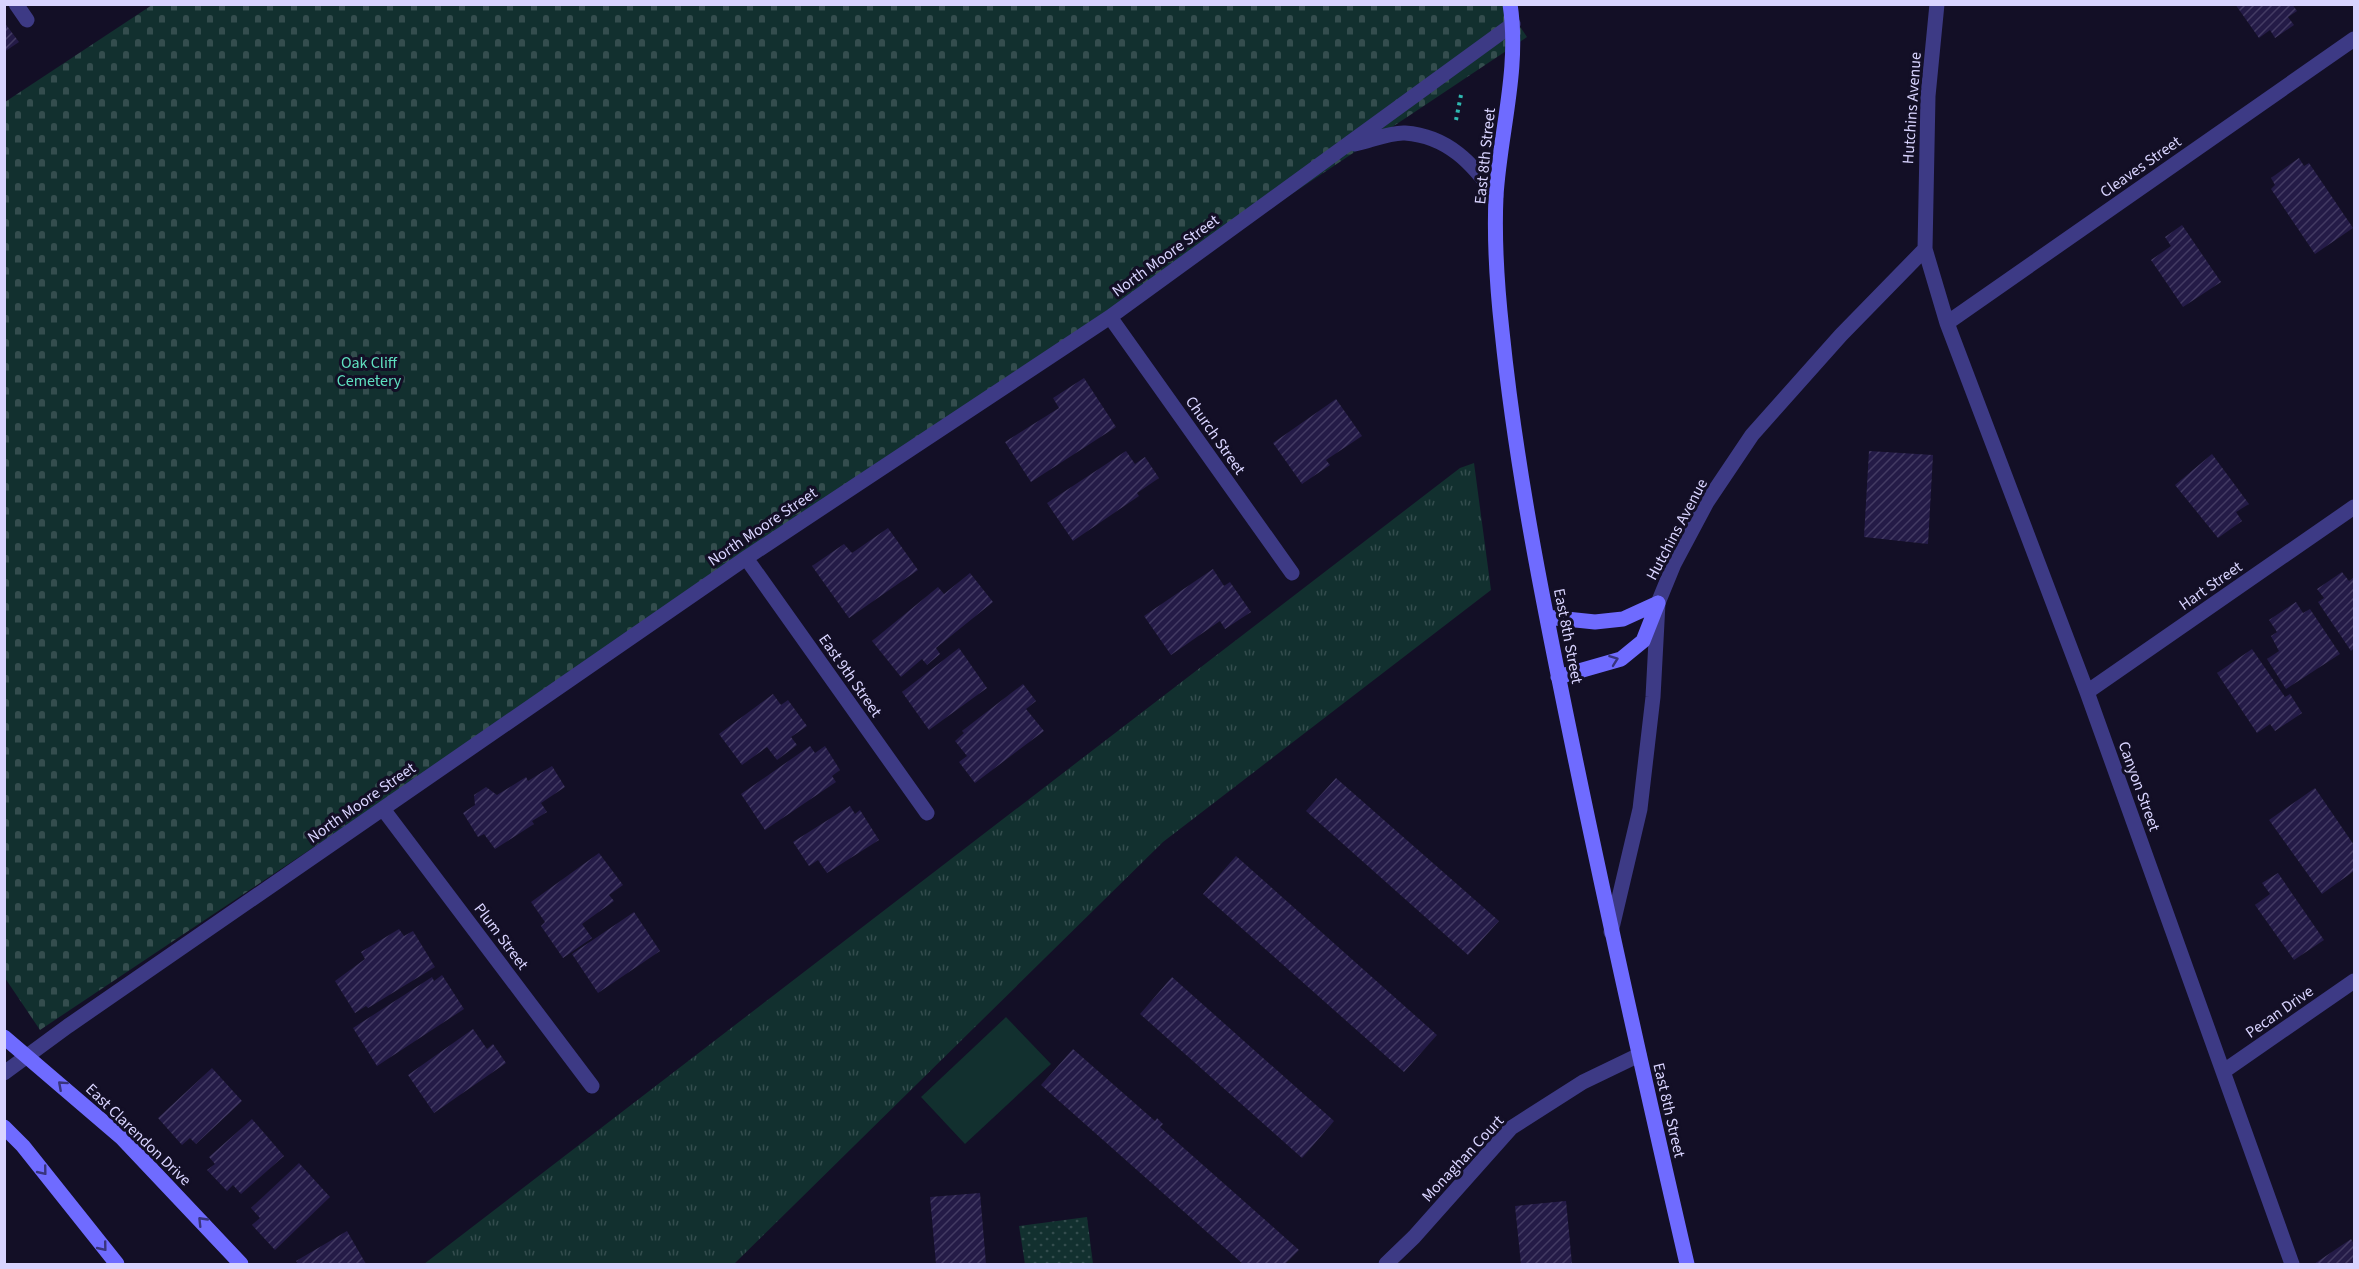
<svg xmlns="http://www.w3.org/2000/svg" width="2359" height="1269" font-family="'Source Sans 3',sans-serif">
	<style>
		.grass { fill: url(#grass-tufts) }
		.cemetery { fill: url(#cemetery-stones) }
		.park { fill: url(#park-dots) }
		.pitch { fill: #12302f }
		.building { fill: url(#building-hatch) }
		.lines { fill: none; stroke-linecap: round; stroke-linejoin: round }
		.path { stroke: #2fb8b0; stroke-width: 4; stroke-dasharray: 3 4.5; stroke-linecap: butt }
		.lane { stroke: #3d3a85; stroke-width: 15 }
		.street { stroke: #3d3a85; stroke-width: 15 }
		.secondary { stroke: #6f6bff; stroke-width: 15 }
		.oneway { stroke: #38347d }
		.labels { text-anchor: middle; stroke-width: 6; stroke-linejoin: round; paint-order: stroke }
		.street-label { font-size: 16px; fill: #d9d4ff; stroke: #130f26 }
		.park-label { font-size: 16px; fill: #5fe0c0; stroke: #130f26 }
	</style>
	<defs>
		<pattern id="grass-tufts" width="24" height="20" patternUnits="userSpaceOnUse" patternTransform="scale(1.5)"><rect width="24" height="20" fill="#12302f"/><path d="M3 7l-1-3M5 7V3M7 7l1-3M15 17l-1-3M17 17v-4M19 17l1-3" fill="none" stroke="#344d4e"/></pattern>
		<pattern id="cemetery-stones" width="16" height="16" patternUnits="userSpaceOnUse" patternTransform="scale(1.5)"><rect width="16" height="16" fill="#12302f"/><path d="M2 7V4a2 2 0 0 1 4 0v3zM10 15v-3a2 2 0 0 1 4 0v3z" fill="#344d4e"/></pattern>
		<pattern id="park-dots" width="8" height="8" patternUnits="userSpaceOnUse" patternTransform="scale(1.5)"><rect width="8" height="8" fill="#12302f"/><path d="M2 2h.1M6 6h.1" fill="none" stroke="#344d4e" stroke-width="1.8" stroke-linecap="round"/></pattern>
		<pattern id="building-hatch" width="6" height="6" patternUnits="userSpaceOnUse" patternTransform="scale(1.5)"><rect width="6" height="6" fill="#241b47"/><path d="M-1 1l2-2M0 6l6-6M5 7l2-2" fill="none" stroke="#433b63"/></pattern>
	</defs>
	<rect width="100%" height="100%" fill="#130f26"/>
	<!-- grass -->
	<path class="grass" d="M1474,463L1491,590L1163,842L734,1264H424L1460,468Z"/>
	<!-- cemetery -->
	<path class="cemetery" d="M1505,4L1527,37L40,1030L5,978V102L152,5Z"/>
	<!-- park -->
	<path class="park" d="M1087,1217L1093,1264H1025L1019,1226Z"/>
	<!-- pitch -->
	<path class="pitch" d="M1006,1017L1051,1064L965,1144L921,1097Z"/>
	<!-- building -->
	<path class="building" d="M2235,4H2292L2297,11L2288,17L2294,25L2275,38L2270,30L2259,38Z
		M4,22L19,42L4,52Z
		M2299,158L2304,166L2309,163L2353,228L2315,254L2271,189L2275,185L2271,178Z
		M2182,225L2221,282L2183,307L2151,260L2171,246L2165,237Z
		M1084,378L1116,427L1031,482L1005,442L1059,408L1053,398Z
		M1336,399L1362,436L1326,460L1330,465L1302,484L1273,443Z
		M1126,451L1135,464L1145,457L1159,478L1137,493L1139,496L1073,541L1047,503Z
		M1869,451L1933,455L1928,544L1864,537Z
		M2212,454L2249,504L2236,512L2242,521L2218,538L2175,485Z
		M888,528L918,570L849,618L812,566L844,544L852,553Z
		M1213,569L1224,586L1230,582L1251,612L1225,629L1220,621L1171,655L1144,616Z
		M2342,572L2349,581L2354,577V648L2351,651L2318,602L2324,598L2317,589Z
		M970,573L993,602L936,648L940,654L927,665L922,659L901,677L872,641L938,587L944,594Z
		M2296,602L2303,613L2310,609L2340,654L2286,689L2267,659L2279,651L2271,636L2277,632L2269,620Z
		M959,648L987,688L929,730L902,692Z
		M2252,649L2285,697L2290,694L2302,713L2275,731L2270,724L2257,733L2217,673Z
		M1023,684L1036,701L1026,709L1044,731L975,783L959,762L967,756L955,741L964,733L962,731Z
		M773,694L781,705L788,700L807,726L791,737L797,745L777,760L767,747L742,765L719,734Z
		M810,746L815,753L825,746L840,770L832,776L836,782L765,830L741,794Z
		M552,766L565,787L541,803L547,812L532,821L534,824L495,849L484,834L478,837L463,813L475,805L474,795L486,787L497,795L526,777L528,781Z
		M1336,778L1499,921L1468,955L1306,811Z
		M2315,788L2354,845V871L2322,894L2269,820Z
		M850,806L855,814L860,810L879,840L827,873L818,860L809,866L793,842Z
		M599,853L623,885L609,895L614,901L582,924L592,938L563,958L541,926L545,922L531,902Z
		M1236,856L1437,1035L1404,1072L1203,894Z
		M2278,873L2324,940L2294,960L2255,905L2270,894L2262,883Z
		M634,912L660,951L598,993L572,954Z
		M399,929L404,936L413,931L435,967L368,1008L366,1006L355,1013L335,981L365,959L361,952Z
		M442,975L464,1009L377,1066L353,1028L432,977L434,981Z
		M1172,977L1334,1121L1302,1158L1140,1014Z
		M473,1029L487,1049L493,1044L506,1063L434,1113L408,1075Z
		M1073,1049L1155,1121L1157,1118L1163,1124L1160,1127L1299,1250L1285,1264H1243L1041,1085Z
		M212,1068L242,1101L196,1144L190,1138L182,1145L158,1118Z
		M252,1119L284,1156L241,1194L233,1185L227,1191L207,1170L215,1164L209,1157Z
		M299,1163L330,1197L275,1250L252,1225L260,1218L251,1208Z
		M980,1193L986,1264H936L930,1197Z
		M1566,1201L1572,1264H1521L1515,1206Z
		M347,1231L366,1264H298L296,1261Z
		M2351,1239L2354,1244V1264H2314Z"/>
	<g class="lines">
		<!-- path -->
		<path class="path" d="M1456,120L1461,95"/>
		<!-- lane -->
		<path class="lane" d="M1386,1264L1414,1237L1511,1128L1583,1082L1639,1055"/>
		<!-- street -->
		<path class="street" d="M16,4L27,20
			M1937,4L1928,96L1925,249L1947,323L2087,692L2292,1264
			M1355,144C1370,141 1390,132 1405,133C1448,136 1473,164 1496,196
			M1110,317L1292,573
			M1947,323L2354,39
			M746,558L927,813
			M2087,692L2354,507
			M383,809L592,1086
			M1611,932L1640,809L1653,697L1658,603L1674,564L1707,502L1752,435L1841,335L1925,249
			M2224,1071L2354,981
			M4,1073L68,1026L746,558L1110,317L1513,24"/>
		<!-- secondary -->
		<path class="secondary" d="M1510,4C1520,69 1500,132 1496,196C1494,241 1497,286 1502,331C1516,469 1544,607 1572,743C1608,918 1647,1091 1687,1264
			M1547,617L1595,622L1623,619L1658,603
			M1558,677L1621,659L1643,641L1658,603
			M4,1037L122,1138L241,1264
			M4,1127L23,1146L117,1264"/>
	</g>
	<!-- one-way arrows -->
	<defs><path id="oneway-chevron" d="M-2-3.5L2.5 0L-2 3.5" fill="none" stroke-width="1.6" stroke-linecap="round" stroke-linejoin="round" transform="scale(1.5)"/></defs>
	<g class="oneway">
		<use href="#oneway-chevron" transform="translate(1614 660) rotate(-20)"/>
		<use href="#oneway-chevron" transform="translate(62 1085) rotate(-138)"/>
		<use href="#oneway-chevron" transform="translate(43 1171) rotate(51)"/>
		<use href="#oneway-chevron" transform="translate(202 1221) rotate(-134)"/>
		<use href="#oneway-chevron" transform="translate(103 1247) rotate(51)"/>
	</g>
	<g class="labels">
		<!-- street labels -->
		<g class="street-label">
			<text transform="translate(1911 108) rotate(-86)" y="6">Hutchins Avenue</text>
			<text transform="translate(1484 156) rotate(-84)" y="6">East 8th Street</text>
			<text transform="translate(2140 166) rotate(-35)" y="6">Cleaves Street</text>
			<text transform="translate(1165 255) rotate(-36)" y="6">North Moore Street</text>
			<text transform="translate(1216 435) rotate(55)" y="6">Church Street</text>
			<text transform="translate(762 526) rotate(-34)" y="6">North Moore Street</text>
			<text transform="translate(1676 529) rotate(-62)" y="6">Hutchins Avenue</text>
			<text transform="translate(2210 585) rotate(-35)" y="6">Hart Street</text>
			<text transform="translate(1569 636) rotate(79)" y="6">East 8th Street</text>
			<text transform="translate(851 675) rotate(55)" y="6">East 9th Street</text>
			<text transform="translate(2140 786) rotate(70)" y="6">Canyon Street</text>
			<text transform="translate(361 802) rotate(-35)" y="6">North Moore Street</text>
			<text transform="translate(502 936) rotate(53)" y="6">Plum Street</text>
			<text transform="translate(2279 1011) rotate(-35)" y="6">Pecan Drive</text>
			<text transform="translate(1670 1110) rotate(77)" y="6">East 8th Street</text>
			<text transform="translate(139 1134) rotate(44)" y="6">East Clarendon Drive</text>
			<text transform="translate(1462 1158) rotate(-47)" y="6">Monaghan Court</text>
		</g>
		<!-- park labels -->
		<g class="park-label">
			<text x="369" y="368">Oak Cliff<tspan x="369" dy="18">Cemetery</tspan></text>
		</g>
	</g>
	<!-- border -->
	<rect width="2359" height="1269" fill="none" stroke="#d9d4ff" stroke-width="12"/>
</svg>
